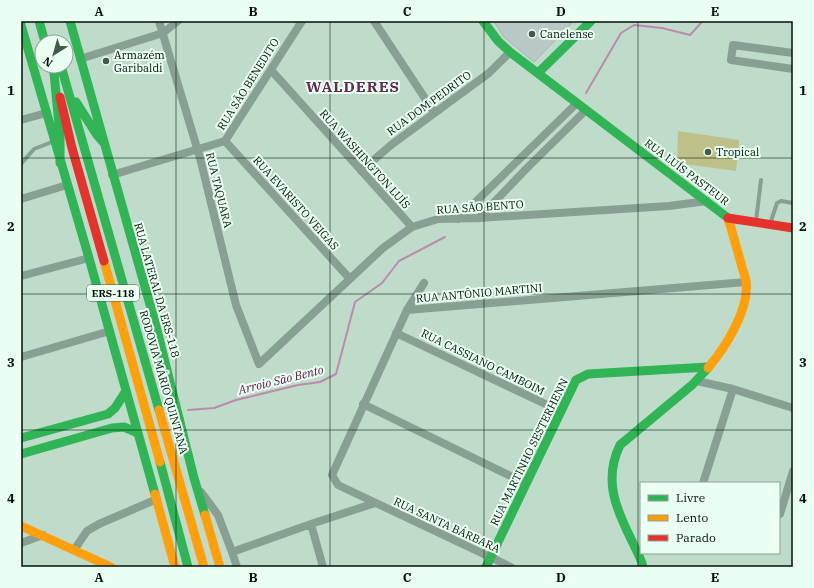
<svg xmlns="http://www.w3.org/2000/svg" width="814" height="588" font-family="'IBM Plex Serif',serif">
	<style>
		.green { fill: #bdc087 }
		.lines { fill: none; stroke-linecap: round; stroke-linejoin: round }
		.stream { stroke: #bb8bae; stroke-width: 2 }
		.building { fill: #bac8c8; stroke: #a7b5b6 }
		.lane { stroke: #88a093; stroke-width: 4 }
		.street { stroke: #88a093; stroke-width: 8 }
		.fast { stroke: #30b455; stroke-width: 9 }
		.slow { stroke: #ff9f0a; stroke-width: 9 }
		.jam { stroke: #e5322d; stroke-width: 9 }
		.grid { fill: none; stroke: #021309; stroke-width: 1; stroke-opacity: 0.55 }
		.poi-dot { fill: #44594d; stroke: #ebfff2; stroke-width: 1.5 }
		.labels { text-anchor: middle; stroke-width: 4; stroke-linejoin: round; paint-order: stroke }
		.shield { fill: #ebfff2; stroke: #485a4f; stroke-width: 1 }
		.shield-label { font-size: 10px; font-weight: bold; fill: #021309 }
		.poi-label { font-size: 11px; fill: #021309; stroke: #ebfff2; text-anchor: start }
		.street-label { font-size: 11px; fill: #021309; stroke: #ebfff2 }
		.water-label { font-size: 12px; font-style: italic; fill: #5c134c; stroke: #ebfff2 }
		.district-label { font-size: 15px; font-weight: bold; letter-spacing: 1px; fill: #632a54; stroke: #ebfff2 }
		.neatline { fill: none; stroke: #021309; stroke-width: 1.5 }
		.grid-label { font-size: 13px; text-anchor: middle; font-weight: bold; fill: #021309 }
	</style>
	<rect width="100%" height="100%" fill="#bfdbca"/>
	<!-- green -->
	<path class="green" d="M678,131L739,140L736,171L677,163Z"/>
	<g class="lines">
		<!-- stream -->
		<path class="stream" d="M586,93L621,33L634,25L662,28L690,35L701,23V21
			M188,410L214,408L236,400L298,385L320,382L336,374L355,302L382,283L399,261L445,237"/>
	</g>
	<!-- building -->
	<path class="building" d="M494,21H555L572,23L534,62L504,37Z"/>
	<g class="lines">
		<!-- lane -->
		<path class="lane" d="M21,164L34,149L52,142
			M756,221L761,180
			M770,224L777,203L781,201L793,203"/>
		<!-- street -->
		<path class="street" d="M159,21L200,158L236,305L259,364L383,248L412,227L438,219L479,218L669,206L707,201
			M374,21L434,112
			M793,53L733,45L731,60L793,69
			M80,59L163,33L178,21
			M271,70L412,227
			M21,120L46,113
			M225,141L350,279
			M361,171L391,145L489,73L510,52
			M112,175L225,141L302,21
			M21,199L67,185
			M479,218L527,168L586,110
			M458,219L577,103
			M21,276L89,258
			M424,283L407,310L332,475L338,485L511,567
			M407,310L746,282
			M396,333L560,411
			M21,357L110,331
			M697,381L733,389L793,408
			M363,404L525,483
			M703,483L733,389
			M201,492L218,515L232,552L237,567
			M780,514L793,471
			M311,524L323,567
			M21,543L43,535
			M74,550L87,531L99,524L157,499
			M232,552L311,524L375,503"/>
		<!-- fast -->
		<path class="fast" d="M39,21L45,42
			M70,21L156,326L194,478L205,515
			M483,21L498,41L510,52L728,218L729,221
			M21,25L89,258L155,494
			M61,66L159,410
			M54,73L60,135V163
			M538,73L591,21
			M76,102L97,135L104,143
			M21,438L108,414L115,408L126,391
			M21,454L112,428L124,427L138,433
			M160,462L188,567
			M486,567L576,380L588,374L708,367
			M643,567C641,558 636,550 632,541C616,509 603,480 620,445L692,385L708,368"/>
		<!-- slow -->
		<path class="slow" d="M104,261L160,462
			M708,368C725,348 750,309 746,281C745,275 742,269 741,263C737,249 733,235 729,221
			M159,410L204,567
			M155,494L175,567
			M205,515L220,567
			M21,526L111,567"/>
		<!-- jam -->
		<path class="jam" d="M60,97L72,148L104,261
			M728,218L793,228"/>
	</g>
	<!-- grid -->
	<path class="grid" d="M176,21V567M330,21V567M484,21V567M638,21V567M21,158H793M21,294H793M21,430H793"/>
	<!-- markers -->
	<g class="poi-dot">
		<circle cx="532" cy="34" r="4"/>
		<circle cx="106" cy="61" r="4"/>
		<circle cx="708" cy="152" r="4"/>
	</g>
	<g class="labels">
		<!-- shield labels -->
		<rect class="shield" x="87" y="285" width="52" height="16" rx="3"/>
		<g class="shield-label">
			<text x="113" y="297">ERS-118</text>
		</g>
		<!-- poi labels -->
		<g class="poi-label">
			<text x="540" y="38">Canelense</text>
			<text x="114" y="59">Armazém<tspan x="114" dy="13">Garibaldi</tspan></text>
			<text x="716" y="156">Tropical</text>
		</g>
		<!-- street labels -->
		<g class="street-label">
			<text transform="translate(248 84) rotate(-58)" y="4">RUA SÃO BENEDITO</text>
			<text transform="translate(429 103) rotate(-36)" y="4">RUA DOM PEDRITO</text>
			<text transform="translate(365 159) rotate(48)" y="4">RUA WASHINGTON LUÍS</text>
			<text transform="translate(687 172) rotate(37)" y="4">RUA LUÍS PASTEUR</text>
			<text transform="translate(219 190) rotate(76)" y="4">RUA TAQUARA</text>
			<text transform="translate(296 203) rotate(48)" y="4">RUA EVARISTO VEIGAS</text>
			<text transform="translate(480 207) rotate(-4)" y="4">RUA SÃO BENTO</text>
			<text transform="translate(157 290) rotate(74)" y="4">RUA LATERAL DA ERS-118</text>
			<text transform="translate(479 293) rotate(-5)" y="4">RUA ANTÔNIO MARTINI</text>
			<text transform="translate(483 362) rotate(26)" y="4">RUA CASSIANO CAMBOIM</text>
			<text transform="translate(164 382) rotate(74)" y="4">RODOVIA MÁRIO QUINTANA</text>
			<text transform="translate(529 452) rotate(-64)" y="4">RUA MARTINHO SESTERHENN</text>
			<text transform="translate(447 525) rotate(25)" y="4">RUA SANTA BÁRBARA</text>
		</g>
		<!-- water labels -->
		<g class="water-label">
			<text transform="translate(281 380) rotate(-14)" y="4">Arroio São Bento</text>
		</g>
		<!-- district labels -->
		<g class="district-label">
			<text x="353" y="92">WALDERES</text>
		</g>
	</g>
	<!-- border -->
	<rect width="814" height="588" fill="none" stroke="#ebfff2" stroke-width="44"/>
	<!-- legend -->
	<rect x="640" y="482" width="140" height="72" fill="#ebfff2" stroke="#8ea195"/>
	<rect x="648" y="495" width="20" height="6" fill="#30b455" stroke="#8ea195"/>
	<text x="676" y="502" font-size="12" fill="#021309">Livre</text>
	<rect x="648" y="515" width="20" height="6" fill="#ff9f0a" stroke="#8ea195"/>
	<text x="676" y="522" font-size="12" fill="#021309">Lento</text>
	<rect x="648" y="535" width="20" height="6" fill="#e5322d" stroke="#8ea195"/>
	<text x="676" y="542" font-size="12" fill="#021309">Parado</text>
	<!-- north arrow -->
	<g transform="translate(54 54) rotate(217)"><circle r="19" fill="#ebfff2" stroke="#8ea195"/>
	<path d="M0-3L7 15L0 10L-7 15Z" fill="#44594d"/>
	<text y="-6" font-size="11" font-weight="bold" text-anchor="middle" fill="#021309">N</text>
	</g>
	<rect x="22" y="22" width="770" height="544" class="neatline"/>
	<g class="grid-label">
		<text x="99" y="16">A</text>
		<text x="253" y="16">B</text>
		<text x="407" y="16">C</text>
		<text x="561" y="16">D</text>
		<text x="715" y="16">E</text>
		<text x="11" y="95">1</text>
		<text x="803" y="95">1</text>
		<text x="11" y="231">2</text>
		<text x="803" y="231">2</text>
		<text x="11" y="367">3</text>
		<text x="803" y="367">3</text>
		<text x="11" y="503">4</text>
		<text x="803" y="503">4</text>
		<text x="99" y="582">A</text>
		<text x="253" y="582">B</text>
		<text x="407" y="582">C</text>
		<text x="561" y="582">D</text>
		<text x="715" y="582">E</text>
	</g>
</svg>
